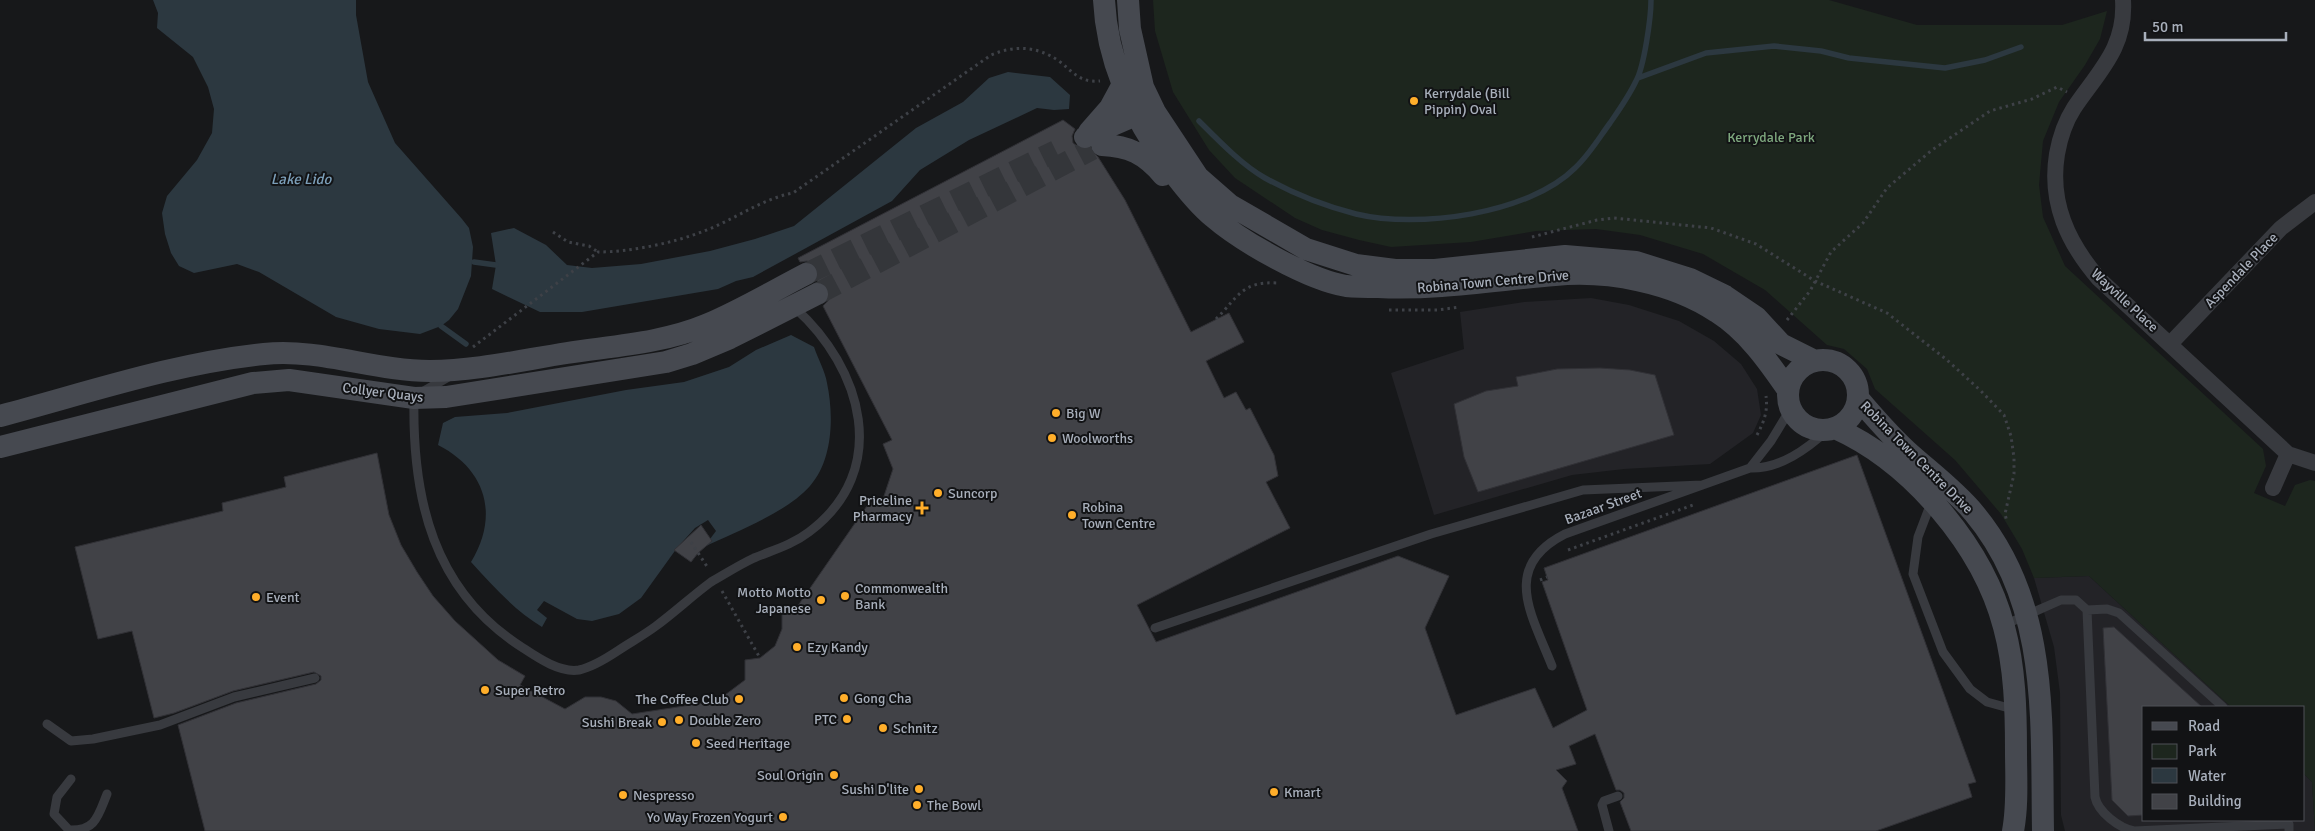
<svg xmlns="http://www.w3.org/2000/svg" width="2315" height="831" font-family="Signika,sans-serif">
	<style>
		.built { fill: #232327 }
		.green { fill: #1d261e }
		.water { fill: #2c3840 }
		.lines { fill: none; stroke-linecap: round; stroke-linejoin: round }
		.stream { stroke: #2c3840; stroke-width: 5.5 }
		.building { fill: #414247; stroke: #313136 }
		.secondary-tunnel { stroke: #34363a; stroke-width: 22; stroke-dasharray: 22 11; stroke-linecap: butt }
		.path { stroke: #3e4147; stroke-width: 3; stroke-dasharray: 2.5 4; stroke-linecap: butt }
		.lane { stroke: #383a3f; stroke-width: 9 }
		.street { stroke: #383a3f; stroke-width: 16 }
		.secondary { stroke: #464950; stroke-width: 22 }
		.poi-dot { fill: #ffae2a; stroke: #121315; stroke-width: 2 }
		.labels { text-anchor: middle; stroke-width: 4; stroke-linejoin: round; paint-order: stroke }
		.poi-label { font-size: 14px; fill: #a8afbb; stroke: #121315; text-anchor: start }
		.park-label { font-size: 14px; fill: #7ea87e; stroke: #121315 }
		.street-label { font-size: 14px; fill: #a8afbb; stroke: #121315 }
		.water-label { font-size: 15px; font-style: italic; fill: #7c9fb9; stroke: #121315 }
	</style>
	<rect width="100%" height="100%" fill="#17181a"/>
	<!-- built -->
	<path class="built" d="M1591,298L1629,305L1679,321L1714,341L1741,364L1757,389L1761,415L1753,433L1710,464L1624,469L1572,475L1434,515L1391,373L1464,349L1460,312L1524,302Z
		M2089,576L2231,707H2144V820H2304V774L2312,782L2315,831H2065L2061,815L2060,693L2054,647L2034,578Z"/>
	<!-- green -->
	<path class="green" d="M1153,0H1829L1917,25H2062L2107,11L2100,39L2085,65L2059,102L2043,141L2039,185L2043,217L2065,266L2263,449L2266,466L2254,493L2285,506L2295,485L2310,480L2315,481V831L2312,782L2304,774V707H2231L2089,576L2034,578L2022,549L2001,514L1955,460L1875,389L1867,369L1844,349L1827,345L1765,290L1703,254L1640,235L1596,229L1536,231L1471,242L1391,247L1359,240L1322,230L1295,218L1235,178L1209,150L1173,92L1155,31Z"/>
	<!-- water -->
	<path class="water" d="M153,0H356V15L368,82L395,143L462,219L469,228L473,247L471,276L458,309L449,320L441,326L420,334L379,329L336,317L259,272L237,264L194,273L179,266L171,253L165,234L162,213L167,196L197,160L212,133L214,109L208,87L193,57L157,28L158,13Z
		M1008,72L1050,77L1070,95L1069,109L1054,110L1037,108L969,140L920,170L892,201L753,277L736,281L718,289L582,312H540L492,289L496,265L491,233L514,228L546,245L567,265L592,268L641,264L710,251L755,239L794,226L916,128L963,102L989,78Z
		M791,335L814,347C818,359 825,371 827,383C834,416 833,460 810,486C786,513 737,531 704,547L716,531L708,520L695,528L677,548L641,598L619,614L592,621L577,619L544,601L537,610L547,618L542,627C514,610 493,586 471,562C499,516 487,470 438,445L443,423L455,417L507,413L626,390L684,382L729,367L756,350Z"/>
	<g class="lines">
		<!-- stream -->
		<path class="stream" d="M1638,78L1706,53L1774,46L1821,51L1849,58L1945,68L1985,60L2021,47
			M1199,121C1218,140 1242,165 1265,178C1294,194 1324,206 1356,214C1418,229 1529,214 1575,168C1589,155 1599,138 1610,123C1619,110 1629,96 1636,81C1644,67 1651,18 1651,0
			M474,262L496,265
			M441,326L466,344"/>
	</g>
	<!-- building -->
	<path class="building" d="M1063,120L1075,129L1072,136L1073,143L1083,150L1090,149L1098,157L1125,200L1191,332L1229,313L1244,342L1206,361L1224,398L1236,392L1246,410L1250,408L1274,455L1278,476L1266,482L1290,528L1137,605L1156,642L1398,556L1449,576L1425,628L1456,715L1535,688L1553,728L1587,710L1542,582L1548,580L1544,568L1857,455L1976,782L1968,784L1972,797L1876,831H1631L1620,802L1624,798V793L1620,790H1616L1595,734L1569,746L1576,764L1556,770L1567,781L1562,788L1578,831H205L178,725L236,703L316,684L321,680V676L314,672L233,691L174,713L154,718L132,631L98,639L75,547L223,511L222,503L286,487L284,477L377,453L389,515L401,545L417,572L433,596L455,621L498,660L525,676L520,685L565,709L585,697H601L616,701L632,714L717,701L745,680V660L760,658L775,646L782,629V613L797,607L869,503L883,499L893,469L883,444L892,440L823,306L828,301L829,289L824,283L817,281L819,274L813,263L807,261L800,262L798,258Z
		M1600,368L1630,370L1655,375L1674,435L1478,492L1464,457L1454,404L1486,391L1518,386L1516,377L1557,369Z
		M701,525L712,541L698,553L691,562L674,550Z
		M2114,627L2202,707H2144V815L2128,816L2112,800L2103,628Z"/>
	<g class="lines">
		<!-- secondary-tunnel -->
		<path class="secondary-tunnel" d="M806,274L1056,151
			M817,294L1092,149"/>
		<!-- path -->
		<path class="path" d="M553,232L568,242L589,246L598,252
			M1532,237L1597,220L1614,218L1711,228L1756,244L1815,281L1887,313L1947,360L1981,391L2004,415L2011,436L2014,458V474L2005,514L2007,522
			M1389,310H1437L1460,307
			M1216,319C1239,296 1242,281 1278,283
			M1787,320L1810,291L1831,252L1863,223L1887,188L1932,150L1990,111L2032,99L2057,87L2067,92
			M473,347L598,252C630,252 674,243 704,231C734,220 761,199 793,193L991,55C1015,45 1037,46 1059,61C1073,72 1080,83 1100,81
			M1757,435C1764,422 1768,411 1766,396
			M691,542L708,568
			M1568,550L1693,505
			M1540,580L1547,577
			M722,591L760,658"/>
		<!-- lane -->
		<path class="lane" d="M424,391L450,376
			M414,398C412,499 433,591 523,648C538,658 560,673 579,670C593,667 607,658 619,650C631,642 644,635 656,626C675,612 692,596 711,582C725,574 739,565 754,558C773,550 792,545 809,532C892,470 862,368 795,308
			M1750,468L1771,441L1791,408
			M1931,503L1918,537L1913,574L1943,652L1970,689L1987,702L2016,710
			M2087,610L2107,609L2119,613L2223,707
			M2004,625L2061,600H2076L2087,610L2095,797C2098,812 2119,828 2134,831L2289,824V831
			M1155,628L1431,534L1583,490L1702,485
			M1552,666C1532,615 1500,567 1565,534L1750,468C1780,469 1807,449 1829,429
			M47,724L71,741L93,739L160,725L234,697L315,678
			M71,779L57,797L54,814L69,830C96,831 98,816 107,794
			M1609,831L1602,805L1604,801L1618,796"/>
		<!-- street -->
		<path class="street" d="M2123,0C2126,48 2099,71 2074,108C2065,122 2060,137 2057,154C2049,203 2068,243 2099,279L2288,454L2315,463
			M2171,343L2281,228L2315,202
			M2273,488L2288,454"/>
		<!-- secondary -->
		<path class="secondary" d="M1104,0C1107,63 1135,121 1172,171C1184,187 1197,204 1213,217C1242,242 1309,280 1346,286C1357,287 1367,287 1378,287C1438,290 1495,280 1555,275C1608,270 1672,282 1717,312C1747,331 1768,361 1788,390
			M1128,0L1130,29L1143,87L1155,112L1198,177L1230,205L1306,249L1356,265L1395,270H1435L1565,256L1636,262L1690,279L1725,296L1756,317L1781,344L1815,361
			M1089,132L1110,108L1123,84
			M1085,137L1136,115L1149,113
			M1102,145C1129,146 1145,154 1163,175
			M1788 395a35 35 0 1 1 70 0a35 35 0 1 1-70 0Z
			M1858,398C1874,417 1889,434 1907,451C1929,471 1955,490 1974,513C2050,604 2041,720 2043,831
			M0,416C87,393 175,363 264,354C320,348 374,371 430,371C475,371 522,360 567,353C612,346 663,343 706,325C740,311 773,291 806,274
			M1835,428C1911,462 1983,546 2004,627C2015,668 2016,710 2016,751C2016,777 2018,805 2013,831
			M0,447L253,383L289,380L414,398L446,397L666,362L692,354L730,338L817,294"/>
	</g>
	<!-- markers -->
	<g class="poi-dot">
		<circle cx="1414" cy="101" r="5"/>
		<circle cx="1056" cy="413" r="5"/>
		<circle cx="1052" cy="438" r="5"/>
		<circle cx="938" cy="493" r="5"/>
		<path d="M919.5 500.5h5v5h5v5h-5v5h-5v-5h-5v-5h5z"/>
		<circle cx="1072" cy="515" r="5"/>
		<circle cx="845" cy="596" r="5"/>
		<circle cx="256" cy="597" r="5"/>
		<circle cx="821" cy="600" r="5"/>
		<circle cx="797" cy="647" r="5"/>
		<circle cx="485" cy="690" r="5"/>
		<circle cx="844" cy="698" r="5"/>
		<circle cx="739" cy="699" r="5"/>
		<circle cx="847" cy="719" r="5"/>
		<circle cx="679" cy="720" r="5"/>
		<circle cx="662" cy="722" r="5"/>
		<circle cx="883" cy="728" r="5"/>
		<circle cx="696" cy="743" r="5"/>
		<circle cx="834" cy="775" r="5"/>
		<circle cx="919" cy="789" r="5"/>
		<circle cx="1274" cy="792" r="5"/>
		<circle cx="623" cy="795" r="5"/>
		<circle cx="917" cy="805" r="5"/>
		<circle cx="783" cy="817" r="5"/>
	</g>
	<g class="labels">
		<!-- poi labels -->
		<g class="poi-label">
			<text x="1424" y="98">Kerrydale (Bill<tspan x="1424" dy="16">Pippin) Oval</tspan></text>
			<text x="1066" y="418">Big W</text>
			<text x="1062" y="443">Woolworths</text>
			<text x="948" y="498">Suncorp</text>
			<text x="912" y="505" text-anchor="end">Priceline<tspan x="912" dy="16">Pharmacy</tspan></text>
			<text x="1082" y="512">Robina<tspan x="1082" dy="16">Town Centre</tspan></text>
			<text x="855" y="593">Commonwealth<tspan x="855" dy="16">Bank</tspan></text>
			<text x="811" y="597" text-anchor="end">Motto Motto<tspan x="811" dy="16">Japanese</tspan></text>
			<text x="266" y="602">Event</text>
			<text x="807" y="652">Ezy Kandy</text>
			<text x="495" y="695">Super Retro</text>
			<text x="854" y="703">Gong Cha</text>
			<text x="729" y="704" text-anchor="end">The Coffee Club</text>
			<text x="837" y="724" text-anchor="end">PTC</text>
			<text x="689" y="725">Double Zero</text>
			<text x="652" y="727" text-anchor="end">Sushi Break</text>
			<text x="893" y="733">Schnitz</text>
			<text x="706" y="748">Seed Heritage</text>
			<text x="824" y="780" text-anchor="end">Soul Origin</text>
			<text x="909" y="794" text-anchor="end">Sushi D'lite</text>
			<text x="1284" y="797">Kmart</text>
			<text x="633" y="800">Nespresso</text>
			<text x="927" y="810">The Bowl</text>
			<text x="773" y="822" text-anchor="end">Yo Way Frozen Yogurt</text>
		</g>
		<!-- park labels -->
		<g class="park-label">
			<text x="1771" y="142">Kerrydale Park</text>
		</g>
		<!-- street labels -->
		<g class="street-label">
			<text transform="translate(2241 270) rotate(-46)" y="5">Aspendale Place</text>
			<text transform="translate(1493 281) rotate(-5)" y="5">Robina Town Centre Drive</text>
			<text transform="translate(2125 300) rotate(43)" y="5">Wayville Place</text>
			<text transform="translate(383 392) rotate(7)" y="5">Collyer Quays</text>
			<text transform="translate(1917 457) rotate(45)" y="5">Robina Town Centre Drive</text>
			<text transform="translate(1603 506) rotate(-20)" y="5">Bazaar Street</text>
		</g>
		<!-- water labels -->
		<g class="water-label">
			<text x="301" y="184">Lake Lido</text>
		</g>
	</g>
	<!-- legend -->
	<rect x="2142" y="706" width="162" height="115" fill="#121315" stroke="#4e5157"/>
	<rect x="2152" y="722" width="25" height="8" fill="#464950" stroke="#4e5157"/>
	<text x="2188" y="731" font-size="15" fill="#a8afbb">Road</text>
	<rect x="2152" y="744" width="25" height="15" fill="#1d261e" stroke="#4e5157"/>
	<text x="2188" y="756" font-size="15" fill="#a8afbb">Park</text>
	<rect x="2152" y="768" width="25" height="15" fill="#2c3840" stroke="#4e5157"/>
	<text x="2188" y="781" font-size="15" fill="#a8afbb">Water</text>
	<rect x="2152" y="794" width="25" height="15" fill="#414247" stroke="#4e5157"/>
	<text x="2188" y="806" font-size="15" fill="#a8afbb">Building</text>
	<!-- scale -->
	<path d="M2145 32v8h141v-8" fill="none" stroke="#a8afbb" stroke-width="2.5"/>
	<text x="2152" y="32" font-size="15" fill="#a8afbb" stroke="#121315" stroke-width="4" paint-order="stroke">50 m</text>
</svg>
